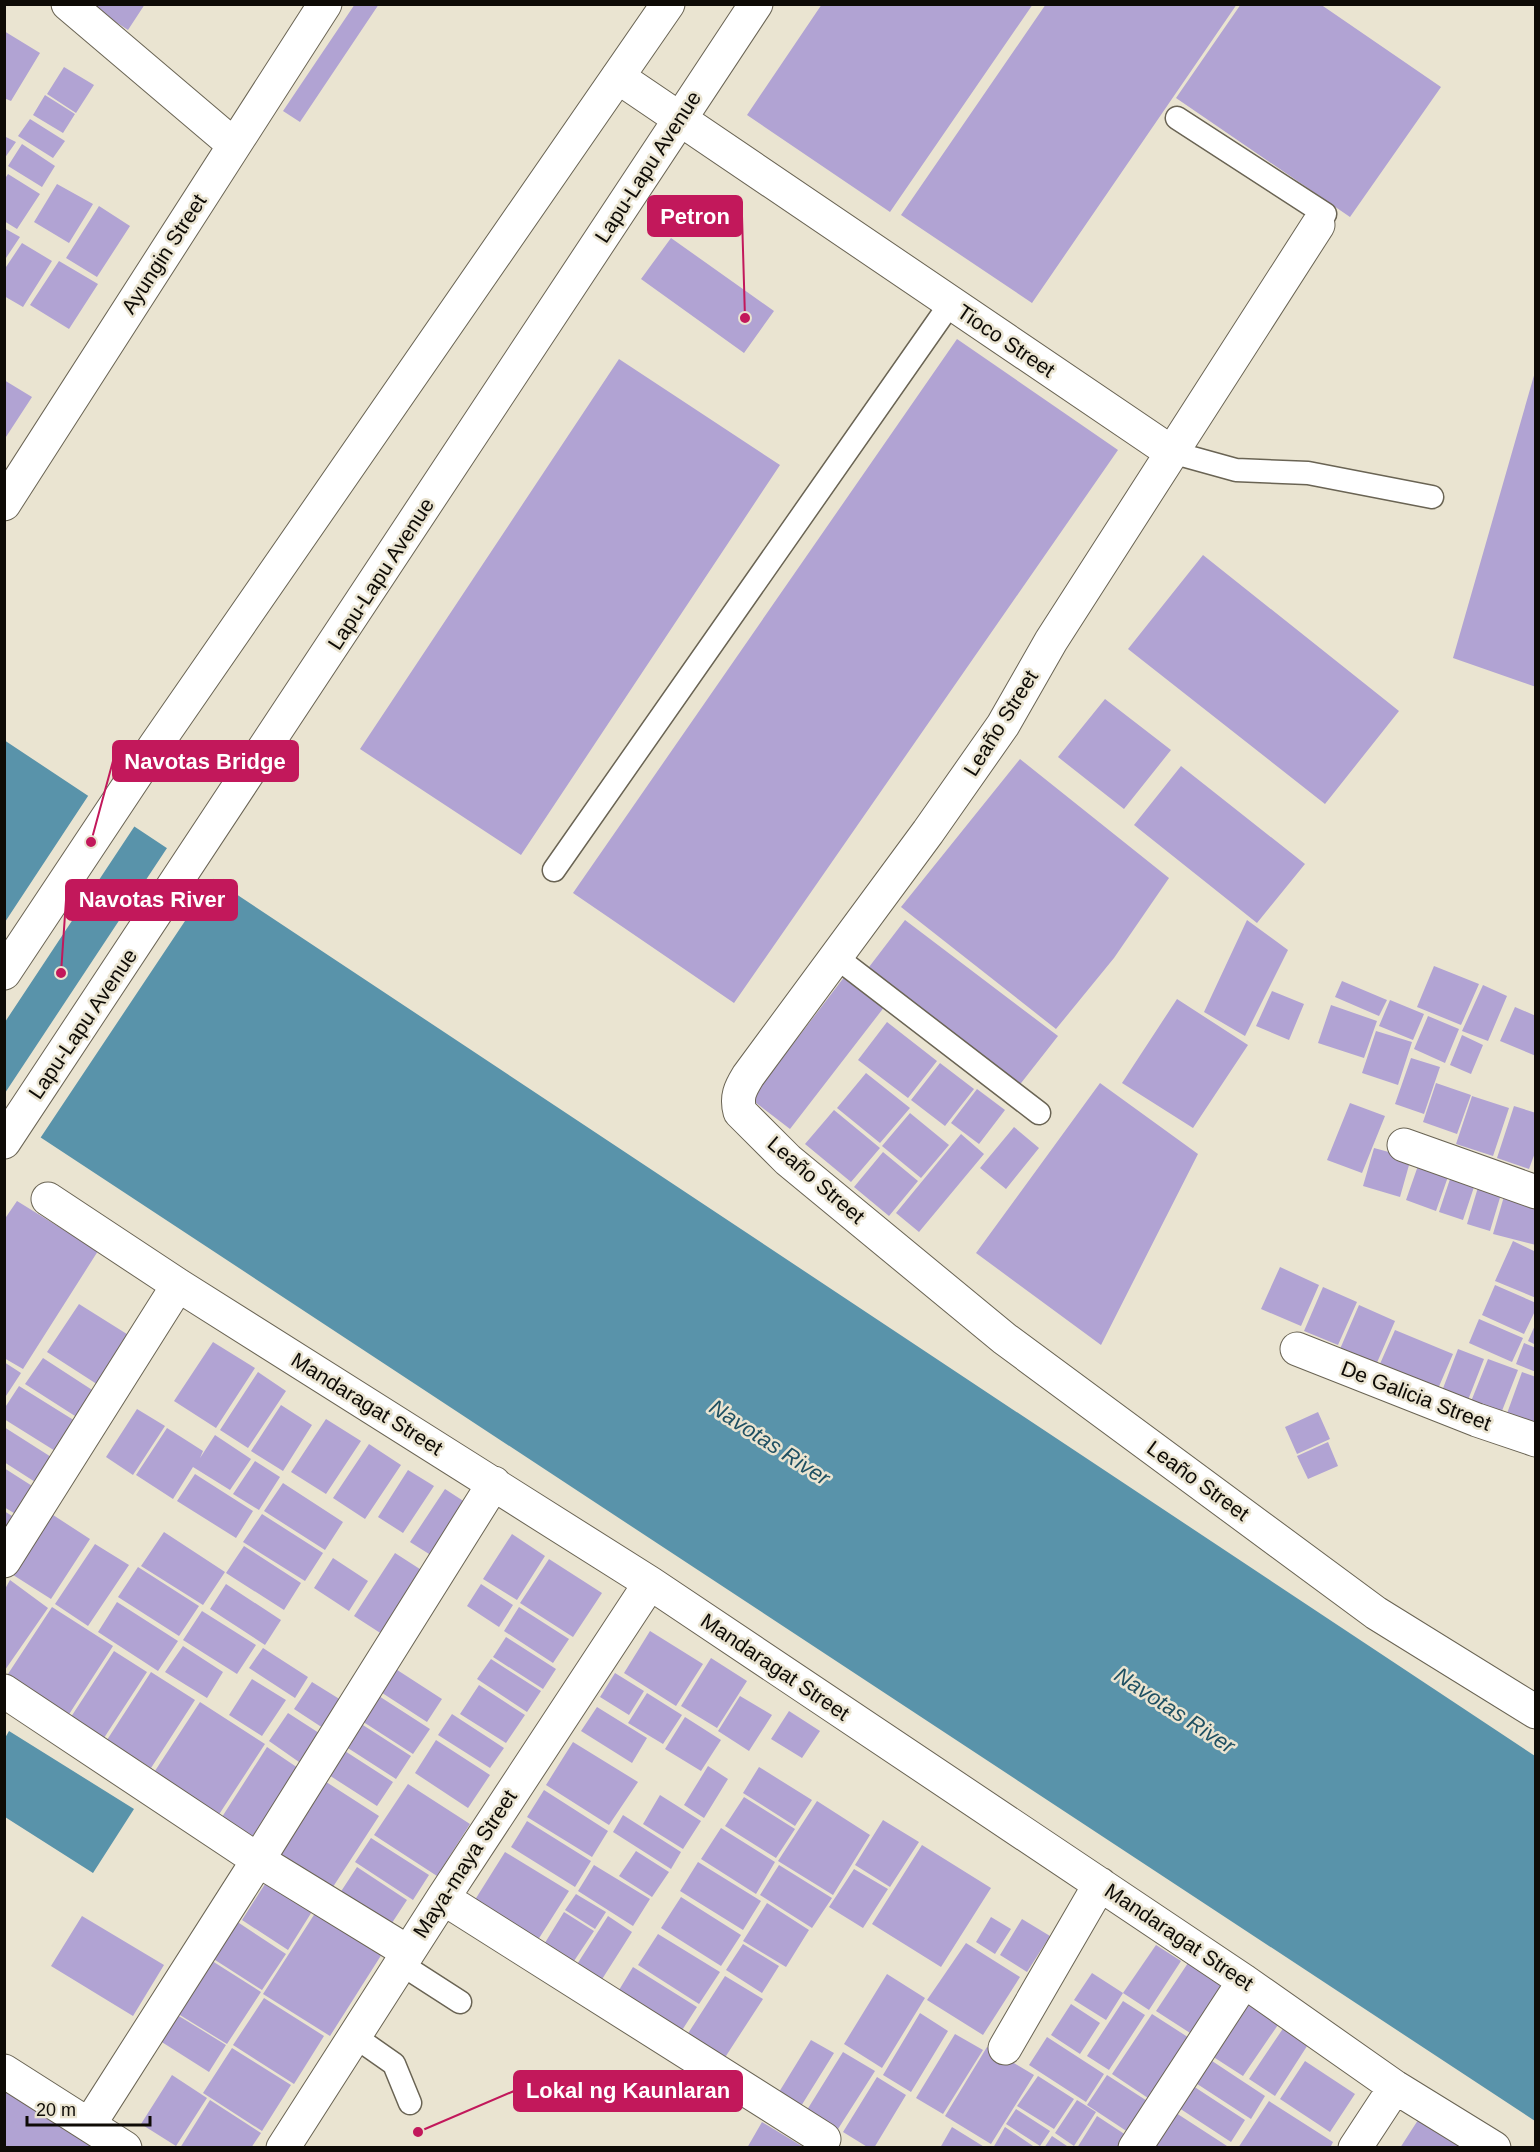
<svg xmlns="http://www.w3.org/2000/svg" width="1540" height="2152" font-family="Arial,sans-serif">
	<style>
		.water { fill: #5993aa }
		.pier { fill: #eae4d1 }
		.building { fill: #b1a3d3 }
		.lines { fill: none; stroke-linecap: round; stroke-linejoin: round }
		.service-casing { stroke: #6a6454; stroke-width: 25 }
		.minor-casing { stroke: #6a6454; stroke-width: 35 }
		.secondary-casing { stroke: #6a6454; stroke-width: 35 }
		.service { stroke: #fff; stroke-width: 22 }
		.minor { stroke: #fff; stroke-width: 33 }
		.secondary { stroke: #fff; stroke-width: 33 }
		.labels { text-anchor: middle; stroke-width: 5; stroke-linejoin: round; paint-order: stroke }
		.street-label { font-size: 21px; fill: #0e0b06; stroke: #eae4d1 }
		.water-label { font-size: 22px; font-style: italic; fill: #1f5062; stroke: #eae4d1 }
		.leader { fill: none; stroke: #c2185b; stroke-width: 2 }
		.callout-dot { fill: #c2185b; stroke: #eae4d1; stroke-width: 2 }
		.callout { fill: #c2185b; stroke: #c2185b; stroke-width: 2 }
		.callout-label { font-size: 22px; text-anchor: middle; font-weight: bold; fill: #fff }
	</style>
	<rect width="100%" height="100%" fill="#eae4d1"/>
	<!-- water -->
	<path class="water" d="M4,740L1535,1756V2121L5,1114Z
		M9,1731L134,1809L93,1873L5,1817V1738Z"/>
	<!-- pier -->
	<path class="pier" d="M90,793L136,824L5,1022V922Z
		M169,845L215,876L39,1140L4,1118L5,1093Z"/>
	<!-- building -->
	<path class="building" d="M88,4H145L128,30Z
		M355,4H379L300,122L283,111Z
		M822,4H1033L890,212L747,115Z
		M1046,4H1237L1032,303L901,215Z
		M1241,4H1320L1441,87L1350,217L1176,98Z
		M4,31L40,53L11,101L4,98Z
		M64,67L94,85L76,113L47,94Z
		M45,95L75,114L63,133L33,115Z
		M30,119L65,141L53,158L18,136Z
		M4,136L16,142L4,159Z
		M22,144L55,166L42,187L8,166Z
		M8,174L40,194L17,229L4,221V180Z
		M57,184L93,204L69,243L34,222Z
		M99,206L130,226L97,277L66,258Z
		M4,228L20,237L4,261Z
		M671,238L774,311L744,353L641,279Z
		M22,243L52,261L23,307L4,296V270Z
		M59,261L98,284L69,329L30,305Z
		M957,339L1118,450L734,1003L573,893Z
		M619,359L780,465L521,855L360,749Z
		M1535,372H1536V687L1453,658Z
		M4,380L32,397L4,440Z
		M1203,555L1399,711L1325,804L1128,649Z
		M1105,699L1171,750L1124,809L1058,757Z
		M1020,759L1169,878L1114,958L1056,1029L901,907Z
		M1181,766L1305,864L1257,923L1134,825Z
		M905,920L1058,1036L1018,1087L866,971Z
		M1247,920L1288,950L1245,1036L1204,1012Z
		M1434,966L1479,984L1461,1025L1417,1007Z
		M845,976L885,1006L790,1129L751,1099Z
		M1342,981L1387,1000L1379,1016L1335,997Z
		M1483,985L1507,996L1488,1041L1462,1031Z
		M1272,991L1304,1004L1289,1040L1256,1026Z
		M1177,999L1248,1045L1193,1128L1122,1083Z
		M1390,1000L1424,1014L1413,1040L1379,1026Z
		M1331,1005L1377,1021L1364,1058L1318,1043Z
		M1515,1007L1536,1016V1056L1500,1041Z
		M1428,1016L1459,1029L1445,1063L1414,1049Z
		M887,1022L937,1061L908,1098L858,1060Z
		M1376,1031L1412,1042L1398,1085L1362,1073Z
		M1462,1035L1483,1045L1471,1074L1450,1065Z
		M1411,1058L1440,1067L1424,1114L1395,1104Z
		M940,1063L974,1089L945,1126L911,1100Z
		M866,1073L910,1108L880,1143L837,1108Z
		M1100,1083L1198,1154L1101,1345L976,1253Z
		M1436,1083L1471,1095L1457,1134L1423,1122Z
		M977,1089L1005,1110L979,1144L951,1123Z
		M1472,1096L1509,1108L1493,1156L1456,1144Z
		M1350,1103L1385,1116L1362,1173L1327,1160Z
		M1514,1106L1536,1113V1150L1529,1169L1497,1158Z
		M834,1110L880,1148L851,1182L805,1144Z
		M910,1113L949,1145L921,1178L882,1146Z
		M1014,1127L1039,1148L1006,1189L980,1168Z
		M961,1134L984,1154L919,1232L896,1213Z
		M1374,1148L1411,1158L1400,1197L1363,1186Z
		M883,1152L918,1181L889,1216L854,1187Z
		M1420,1160L1450,1171L1436,1211L1406,1200Z
		M1452,1173L1476,1181L1463,1220L1439,1212Z
		M1479,1184L1502,1191L1490,1231L1467,1224Z
		M1505,1193L1536,1202V1245L1493,1234Z
		M17,1201L98,1251L23,1369L4,1358V1220Z
		M1513,1241L1536,1252V1298L1495,1281Z
		M1280,1267L1319,1285L1301,1326L1261,1309Z
		M1495,1285L1536,1303V1309L1524,1334L1482,1315Z
		M1323,1287L1357,1302L1338,1345L1304,1331Z
		M79,1304L138,1341L106,1390L47,1352Z
		M1359,1305L1395,1321L1376,1365L1340,1349Z
		M1479,1319L1523,1338L1512,1362L1469,1343Z
		M1536,1323V1345L1528,1341Z
		M1395,1330L1453,1354L1437,1391L1379,1366Z
		M213,1342L255,1368L216,1428L174,1401Z
		M1524,1343L1536,1348V1372L1516,1364Z
		M1458,1349L1484,1359L1468,1400L1442,1391Z
		M43,1358L103,1397L86,1423L25,1384Z
		M1488,1359L1518,1370L1500,1416L1470,1404Z
		M4,1362L21,1373L4,1399Z
		M258,1372L286,1391L248,1448L220,1430Z
		M1522,1372L1536,1377V1430L1505,1419Z
		M19,1386L80,1424L60,1454L4,1419V1409Z
		M281,1405L312,1425L283,1471L251,1451Z
		M137,1409L165,1426L133,1475L106,1457Z
		M1318,1412L1330,1439L1297,1454L1285,1427Z
		M326,1419L361,1441L326,1494L291,1472Z
		M4,1427L59,1462L43,1487L4,1462Z
		M167,1428L203,1451L200,1458L215,1435L251,1459L230,1490L193,1467L173,1499L136,1475Z
		M1328,1442L1338,1466L1308,1479L1297,1456Z
		M369,1444L401,1465L365,1519L333,1498Z
		M255,1461L280,1477L259,1510L233,1494Z
		M4,1468L40,1491L22,1518L4,1507Z
		M408,1470L434,1486L403,1533L378,1517Z
		M195,1474L253,1511L236,1538L177,1501Z
		M283,1483L343,1522L325,1550L264,1511Z
		M445,1489L471,1506L437,1559L410,1542Z
		M4,1511L22,1522L4,1550Z
		M50,1513L90,1539L51,1599L10,1573Z
		M262,1514L323,1553L305,1581L243,1542Z
		M164,1532L225,1572L203,1605L141,1566Z
		M512,1534L545,1556L517,1600L483,1579Z
		M95,1544L129,1565L88,1626L55,1604Z
		M244,1546L301,1583L284,1610L226,1573Z
		M395,1553L426,1573L385,1636L354,1616Z
		M333,1558L368,1581L349,1611L314,1588Z
		M549,1559L602,1593L573,1637L520,1603Z
		M138,1567L199,1606L179,1636L118,1597Z
		M10,1580L48,1608L5,1670V1589Z
		M226,1584L281,1620L265,1645L210,1609Z
		M481,1584L513,1605L499,1627L467,1606Z
		M117,1602L178,1641L158,1671L98,1632Z
		M52,1607L113,1646L66,1719L4,1680Z
		M519,1607L569,1639L553,1663L504,1631Z
		M202,1611L256,1645L237,1674L183,1640Z
		M650,1631L703,1664L676,1706L624,1673Z
		M506,1637L556,1669L543,1689L493,1657Z
		M183,1646L223,1672L207,1698L165,1672Z
		M263,1648L308,1677L295,1698L249,1668Z
		M114,1651L147,1672L102,1741L69,1720Z
		M711,1658L747,1681L717,1728L681,1706Z
		M491,1659L541,1691L527,1712L477,1679Z
		M388,1664L442,1699L427,1722L373,1687Z
		M151,1672L195,1700L151,1768L107,1740Z
		M615,1673L644,1691L629,1715L600,1697Z
		M252,1679L286,1700L262,1736L229,1715Z
		M312,1682L341,1700L323,1728L294,1709Z
		M479,1685L525,1715L506,1743L460,1714Z
		M368,1689L430,1729L413,1754L351,1714Z
		M647,1693L682,1715L663,1744L628,1723Z
		M740,1696L772,1715L749,1751L718,1731Z
		M200,1702L265,1744L218,1816L153,1774Z
		M597,1707L647,1738L632,1763L581,1731Z
		M789,1711L820,1731L802,1758L771,1739Z
		M288,1713L319,1733L299,1762L269,1741Z
		M452,1714L504,1748L490,1768L438,1735Z
		M685,1717L721,1740L701,1771L665,1749Z
		M352,1718L411,1756L396,1779L337,1741Z
		M436,1740L490,1775L468,1808L415,1773Z
		M573,1742L638,1782L609,1825L546,1785Z
		M334,1744L393,1782L377,1806L318,1768Z
		M267,1747L298,1768L252,1837L222,1817Z
		M708,1766L728,1779L704,1818L684,1805Z
		M759,1767L812,1800L795,1826L743,1793Z
		M320,1778L379,1816L331,1890L272,1852Z
		M408,1784L470,1824L437,1876L374,1835Z
		M544,1790L608,1831L592,1857L527,1817Z
		M660,1795L701,1821L683,1849L643,1824Z
		M744,1797L795,1829L776,1858L725,1826Z
		M817,1801L870,1835L833,1895L778,1861Z
		M623,1815L681,1852L671,1869L613,1832Z
		M883,1820L919,1842L890,1887L855,1865Z
		M527,1821L591,1861L575,1887L511,1847Z
		M721,1828L775,1862L756,1894L701,1859Z
		M371,1838L429,1875L413,1900L355,1862Z
		M922,1845L991,1888L941,1967L872,1924Z
		M636,1851L669,1872L652,1897L619,1876Z
		M505,1852L569,1891L536,1943L473,1903Z
		M698,1862L761,1901L743,1930L680,1891Z
		M594,1865L650,1899L633,1926L578,1891Z
		M779,1865L832,1898L812,1928L760,1895Z
		M357,1867L407,1900L390,1926L340,1893Z
		M854,1869L888,1889L863,1928L829,1907Z
		M272,1873L318,1902L288,1950L242,1920Z
		M576,1894L606,1912L595,1929L565,1910Z
		M681,1897L741,1935L721,1966L661,1928Z
		M767,1903L809,1930L786,1967L743,1941Z
		M321,1904L387,1946L330,2036L263,1994Z
		M564,1912L594,1931L572,1964L543,1946Z
		M82,1916L164,1965L133,2016L51,1966Z
		M608,1916L632,1932L599,1984L574,1969Z
		M991,1917L1011,1929L995,1954L976,1942Z
		M1022,1919L1050,1936L1027,1972L1000,1955Z
		M236,1921L286,1954L262,1990L212,1958Z
		M658,1934L720,1972L699,2004L638,1965Z
		M966,1943L1020,1977L983,2035L927,2000Z
		M743,1944L779,1966L762,1993L726,1970Z
		M1156,1945L1181,1961L1149,2010L1123,1993Z
		M209,1959L261,1992L227,2044L175,2012Z
		M1190,1960L1235,1990L1201,2040L1156,2011Z
		M633,1967L697,2007L679,2035L616,1995Z
		M1092,1973L1123,1993L1106,2020L1074,2000Z
		M887,1974L925,1998L882,2068L844,2044Z
		M725,1976L763,1999L724,2059L687,2035Z
		M1239,1991L1282,2019L1243,2076L1201,2049Z
		M264,1998L324,2036L294,2084L233,2045Z
		M1123,2001L1145,2015L1109,2070L1087,2056Z
		M1071,2004L1100,2023L1080,2054L1051,2035Z
		M174,2013L226,2045L209,2072L157,2039Z
		M920,2013L948,2031L911,2092L883,2075Z
		M1152,2014L1197,2043L1157,2104L1112,2074Z
		M1284,2027L1309,2043L1275,2096L1249,2079Z
		M955,2034L983,2050L943,2114L916,2098Z
		M1047,2037L1104,2074L1086,2102L1029,2065Z
		M811,2040L834,2053L798,2111L776,2097Z
		M987,2047L1034,2075L991,2144L945,2116Z
		M232,2048L291,2085L262,2131L203,2093Z
		M843,2052L875,2071L838,2129L807,2110Z
		M1203,2055L1265,2096L1251,2119L1188,2078Z
		M1305,2061L1355,2094L1330,2132L1280,2099Z
		M172,2075L207,2098L176,2146L141,2124Z
		M1107,2075L1158,2108L1137,2138L1087,2105Z
		M1038,2076L1074,2099L1054,2129L1017,2106Z
		M877,2077L906,2095L874,2148H869L843,2132Z
		M1190,2084L1245,2120L1231,2142L1176,2106Z
		M4,2089L97,2148H4Z
		M210,2100L261,2133L251,2148H180Z
		M1077,2100L1096,2112L1074,2146L1055,2133Z
		M1269,2101L1333,2142L1330,2148H1238Z
		M1016,2109L1050,2131L1040,2146L1006,2124Z
		M1173,2111L1227,2146L1226,2148H1148Z
		M1097,2116L1135,2141L1131,2148H1077Z
		M1420,2117L1466,2148H1400Z
		M762,2122L805,2148H747Z
		M952,2127L986,2148H940Z
		M1005,2127L1036,2148H993Z
		M1052,2136L1070,2148H1044Z"/>
	<g class="lines">
		<defs>
			<path id="service" d="M1177,118L1325,214L1318,225
				M1171,452L1236,470L1308,473L1432,497
				M554,870L950,304
				M836,957L1039,1113
				M401,1964L460,2002
				M354,2036L394,2064L410,2103"/>
			<path id="minor" d="M68,4L234,145
				M618,77L1171,452
				M1318,225L1051,641L1003,725L928,832L748,1076C740,1089 736,1097 740,1112L788,1160L1005,1339L1376,1613L1536,1712
				M4,504L325,4
				M1404,1145L1536,1192
				M48,1199L178,1285L650,1583L1244,1981L1395,2087L1494,2148
				M1297,1349L1477,1420L1536,1440
				M4,1561L178,1285
				M4,1691L258,1860L408,1952
				M443,1898L824,2139
				M1005,2048L1100,1884
				M4,2071L125,2148
				M89,2125L258,1860L494,1483
				M283,2148L443,1898L650,1583
				M1135,2148L1244,1981
				M1355,2148L1395,2087"/>
			<path id="secondary" d="M4,973L155,746L668,4
				M4,1142L756,4"/>
		</defs>
		<!-- service casing -->
		<use href="#service" class="service-casing"/>
		<!-- minor casing -->
		<use href="#minor" class="minor-casing"/>
		<!-- secondary casing -->
		<use href="#secondary" class="secondary-casing"/>
		<!-- service -->
		<use href="#service" class="service"/>
		<!-- minor -->
		<use href="#minor" class="minor"/>
		<!-- secondary -->
		<use href="#secondary" class="secondary"/>
	</g>
	<g class="labels">
		<!-- street labels -->
		<g class="street-label">
			<text transform="translate(648 167) rotate(-57)" y="7">Lapu-Lapu Avenue</text>
			<text transform="translate(164 254) rotate(-57)" y="7">Ayungin Street</text>
			<text transform="translate(1006 341) rotate(34)" y="7">Tioco Street</text>
			<text transform="translate(381 574) rotate(-57)" y="7">Lapu-Lapu Avenue</text>
			<text transform="translate(1001 723) rotate(-58)" y="7">Leaño Street</text>
			<text transform="translate(83 1024) rotate(-56)" y="7">Lapu-Lapu Avenue</text>
			<text transform="translate(816 1180) rotate(41)" y="7">Leaño Street</text>
			<text transform="translate(1416 1396) rotate(21)" y="7">De Galicia Street</text>
			<text transform="translate(367 1404) rotate(32)" y="7">Mandaragat Street</text>
			<text transform="translate(1198 1481) rotate(36)" y="7">Leaño Street</text>
			<text transform="translate(775 1667) rotate(34)" y="7">Mandaragat Street</text>
			<text transform="translate(465 1864) rotate(-57)" y="7">Maya-maya Street</text>
			<text transform="translate(1179 1937) rotate(34)" y="7">Mandaragat Street</text>
		</g>
		<!-- water labels -->
		<g class="water-label">
			<text transform="translate(770 1442) rotate(33)" y="8">Navotas River</text>
			<text transform="translate(1175 1710) rotate(33)" y="8">Navotas River</text>
		</g>
	</g>
	<!-- callouts -->
	<path class="leader" d="M745 318L742 216M91 842L113 761M61 973L66 900M418 2132L514 2091"/>
	<g class="callout-dot">
		<circle cx="745" cy="318" r="6"/>
		<circle cx="91" cy="842" r="6"/>
		<circle cx="61" cy="973" r="6"/>
		<circle cx="418" cy="2132" r="6"/>
	</g>
	<g class="callout">
		<rect x="648" y="196" width="94" height="40" rx="6"/>
		<rect x="113" y="741" width="185" height="40" rx="6"/>
		<rect x="66" y="880" width="171" height="40" rx="6"/>
		<rect x="514" y="2071" width="228" height="40" rx="6"/>
	</g>
	<g class="callout-label">
		<text x="695" y="224">Petron</text>
		<text x="205" y="769">Navotas Bridge</text>
		<text x="152" y="907">Navotas River</text>
		<text x="628" y="2098">Lokal ng Kaunlaran</text>
	</g>
	<!-- border -->
	<rect width="1540" height="2152" fill="none" stroke="#0e0b06" stroke-width="12"/>
	<!-- scale -->
	<path d="M27 2116v9h123v-9" fill="none" stroke="#0e0b06" stroke-width="3"/>
	<text x="36" y="2116" font-size="18" fill="#0e0b06" stroke="#eae4d1" stroke-width="4.5" paint-order="stroke">20 m</text>
</svg>
